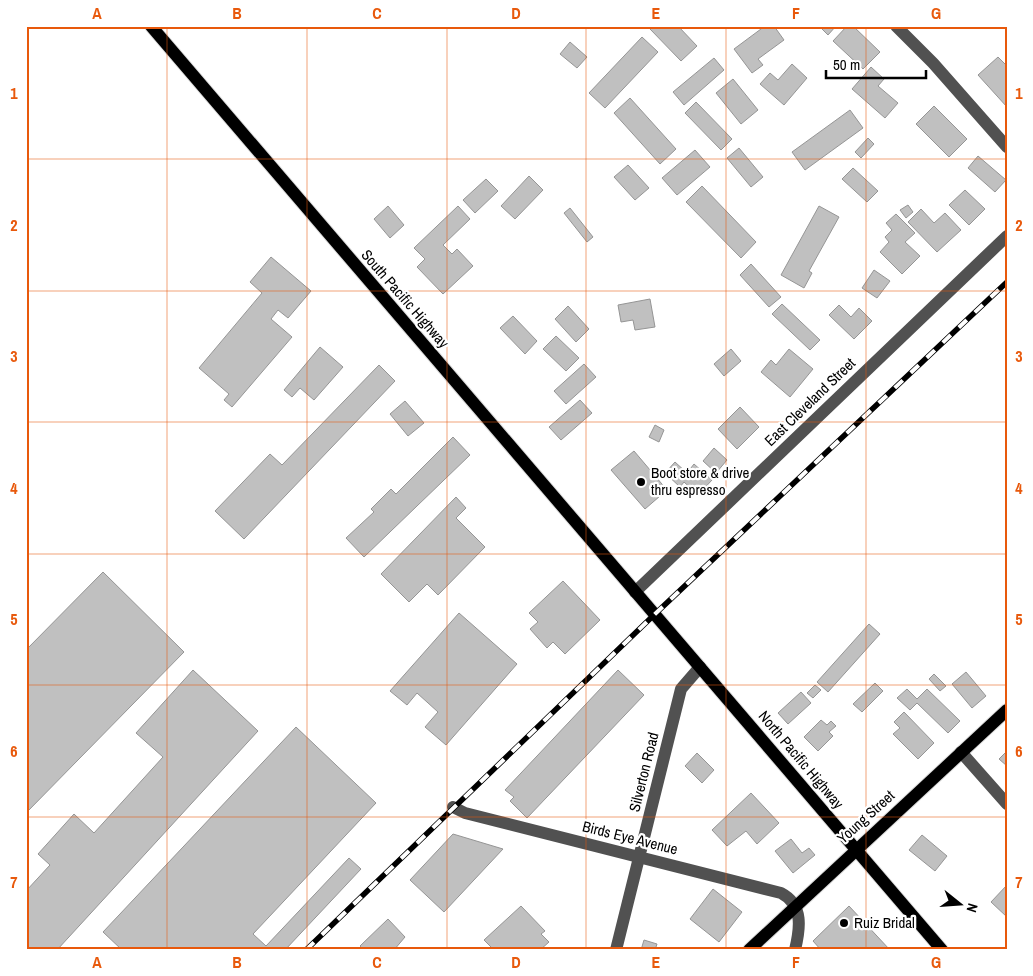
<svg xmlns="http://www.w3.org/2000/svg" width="1033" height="976" font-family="'Archivo Narrow',sans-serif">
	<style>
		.building { fill: #c0c0c0; stroke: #959595 }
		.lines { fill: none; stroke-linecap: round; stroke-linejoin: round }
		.major-casing { stroke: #dbdbdb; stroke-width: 14 }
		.minor { stroke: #515151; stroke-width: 12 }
		.major { stroke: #000; stroke-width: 12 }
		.rail-casing { stroke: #000; stroke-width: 5.5 }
		.rail { stroke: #fff; stroke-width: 4; stroke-dasharray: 11; stroke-linecap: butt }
		.grid { fill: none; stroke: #e8590c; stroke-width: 1; stroke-opacity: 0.55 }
		.poi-dot { fill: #000; stroke: #fff; stroke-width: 2 }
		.labels { text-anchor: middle; stroke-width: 4.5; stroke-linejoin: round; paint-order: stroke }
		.street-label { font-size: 15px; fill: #000; stroke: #fff }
		.poi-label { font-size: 15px; fill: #000; stroke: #fff; text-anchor: start }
		.neatline { fill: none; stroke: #e8590c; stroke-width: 2 }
		.grid-label { font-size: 16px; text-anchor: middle; font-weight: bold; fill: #e8590c }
	</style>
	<rect width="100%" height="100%" fill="#fff"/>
	<!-- building -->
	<path class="building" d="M653,26H678L697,46L681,61L650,29Z
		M765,26H774L784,40L758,59L763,65L752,73L734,49Z
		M819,26H836L828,35Z
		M847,26H853L880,52L863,69L833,41Z
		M642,37L658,52L605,108L589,93Z
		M570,42L587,57L577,68L560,54Z
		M998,57L1007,66V107L978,75Z
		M714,58L724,70L684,105L673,92Z
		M792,64L807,78L784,105L760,84L770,73L778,80Z
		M871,67L884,79L878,86L898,103L885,118L852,89Z
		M733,79L758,110L741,124L716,93Z
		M630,98L676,149L660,164L614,113Z
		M696,102L732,139L721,150L685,113Z
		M934,106L967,139L949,157L916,124Z
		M850,110L863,128L805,170L792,152Z
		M868,138L874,144L861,158L855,152Z
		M739,148L763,177L751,187L727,158Z
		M695,150L710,167L677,195L662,178Z
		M978,156L1006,180L995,192L968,168Z
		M628,165L649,188L635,200L614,177Z
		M853,168L878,191L867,202L842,179Z
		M529,176L543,190L515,219L501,206Z
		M486,179L498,191L475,213L463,200Z
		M702,186L756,242L741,258L686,202Z
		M965,190L985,209L969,225L949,205Z
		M908,205L913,212L906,218L900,210Z
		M388,206L404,225L390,238L374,219Z
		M458,206L470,219L443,245L452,254L457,249L473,266L443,294L417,267L425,259L414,248Z
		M819,206L839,217L809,271L812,273L804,288L781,275Z
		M570,208L593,237L587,242L564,213Z
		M921,209L934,223L945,213L961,230L937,252L908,222Z
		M896,214L915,233L905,242L920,256L902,274L880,252L889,242L885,237L892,230L886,223Z
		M271,257L311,291L288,318L278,310L271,319L292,337L232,407L224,400L229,394L199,368L262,293L250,282Z
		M751,264L781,297L769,307L740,275Z
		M874,270L890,281L877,298L862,288Z
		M650,299L655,327L635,330L633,320L621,322L618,305Z
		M782,304L820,340L810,350L772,314Z
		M839,305L851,317L859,308L872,321L854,339L829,315Z
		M568,306L589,329L576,342L555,319Z
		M513,316L537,341L525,354L500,328Z
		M556,336L579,358L566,371L543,349Z
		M320,347L343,367L314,400L300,388L292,397L284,390Z
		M731,349L741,361L724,376L714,364Z
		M789,349L813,369L790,397L761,372L771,360L776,365Z
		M584,364L596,377L566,404L554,391Z
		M379,365L395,381L244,539L215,511L270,454L282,465Z
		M580,400L592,413L561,440L549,427Z
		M405,401L424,423L408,436L390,414Z
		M740,407L759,427L737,449L718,429Z
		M655,425L664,430L659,442L649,437Z
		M453,437L470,455L364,557L346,538L374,512L371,509L391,489L396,494Z
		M714,448L727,460L716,473L703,461Z
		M634,451L667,490L645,509L611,470Z
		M675,462L687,473L694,464L712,480L698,495L684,482L680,487L665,473Z
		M456,497L466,508L456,518L485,547L438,595L427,584L409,602L381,574Z
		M103,572L184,652L26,813V650Z
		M563,581L600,620L565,654L553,642L547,648L530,629L538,622L529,613Z
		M459,613L517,664L446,745L425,727L438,712L417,693L407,705L390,691Z
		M869,624L880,634L828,692L817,682Z
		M193,670L258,731L57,950H26V891L50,865L38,854L74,814L94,833L163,757L136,733Z
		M618,670L644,695L527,818L510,801L514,797L505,790Z
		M966,672L986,696L972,708L952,684Z
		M934,674L946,686L940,691L929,679Z
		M875,683L883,691L862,712L853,704Z
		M815,685L821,690L813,698L807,693Z
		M907,689L917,699L927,689L960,721L948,733L917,703L910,710L897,698Z
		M801,692L811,703L788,724L778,713Z
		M904,712L934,743L918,759L893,734L900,728L894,722Z
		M821,720L827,725L831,721L836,726L829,732L833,736L818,751L804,737Z
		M296,727L376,803L253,934L266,946L349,858L361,869L285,950H122L103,932Z
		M1007,751V766L999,759Z
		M697,753L714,770L702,783L685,766Z
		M751,793L779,823L757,844L746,831L727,846L712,830Z
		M453,834L503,849L444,912L410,880Z
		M922,835L947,856L935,871L909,850Z
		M791,839L802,853L809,848L815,855L793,873L775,851Z
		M1007,885V917L991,902Z
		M713,889L742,912L719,942L690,919Z
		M521,906L545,931L541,934L549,942L540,950H494L484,940Z
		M849,906L890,950H821L813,941Z
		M388,919L405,937L394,950H364L360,946Z
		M644,940L657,944L655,950H641Z"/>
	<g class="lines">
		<defs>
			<path id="major" d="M151,26L942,950
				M749,950L1007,710"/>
		</defs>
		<!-- major casing -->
		<use href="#major" class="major-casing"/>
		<!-- minor -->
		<path class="minor" d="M896,26L933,63L1007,147
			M635,592L1007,236
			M961,752L1007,804
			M453,807L465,813L781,893C804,905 800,929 795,950
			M616,950L681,689L700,667"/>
		<!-- major -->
		<use href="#major" class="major"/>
		<defs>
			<path id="rail" d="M306,950L655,614L1007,282"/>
		</defs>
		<!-- rail casing -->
		<use href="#rail" class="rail-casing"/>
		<!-- rail -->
		<use href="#rail" class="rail"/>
	</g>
	<!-- grid -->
	<path class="grid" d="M167,26V950M307,26V950M447,26V950M586,26V950M726,26V950M866,26V950M26,159H1007M26,291H1007M26,422H1007M26,554H1007M26,685H1007M26,817H1007"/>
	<!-- markers -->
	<g class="poi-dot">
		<circle cx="641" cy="482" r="5"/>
		<circle cx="844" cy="923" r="5"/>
	</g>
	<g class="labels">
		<!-- street labels -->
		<g class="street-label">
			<text transform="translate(405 299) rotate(49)" y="5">South Pacific Highway</text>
			<text transform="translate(810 402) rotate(-44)" y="5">East Cleveland Street</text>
			<text transform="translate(801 760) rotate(50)" y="5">North Pacific Highway</text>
			<text transform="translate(644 772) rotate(-76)" y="5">Silverton Road</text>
			<text transform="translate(866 817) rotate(-42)" y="5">Young Street</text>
			<text transform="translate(630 838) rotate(14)" y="5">Birds Eye Avenue</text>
		</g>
		<!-- poi labels -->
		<g class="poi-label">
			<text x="651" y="478">Boot store &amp; drive<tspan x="651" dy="17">thru espresso</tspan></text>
			<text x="854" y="928">Ruiz Bridal</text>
		</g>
	</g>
	<!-- border -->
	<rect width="1033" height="976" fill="none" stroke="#ffffff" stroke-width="55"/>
	<!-- north arrow -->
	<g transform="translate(960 904) rotate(107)" stroke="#ffffff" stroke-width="4" paint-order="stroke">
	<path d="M0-4L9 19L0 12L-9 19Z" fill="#000000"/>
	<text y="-8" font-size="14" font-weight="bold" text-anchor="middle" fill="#000000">N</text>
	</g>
	<!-- scale -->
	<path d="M826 70v8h100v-8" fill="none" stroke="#000000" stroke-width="2.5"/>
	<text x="833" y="70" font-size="15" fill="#000000" stroke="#ffffff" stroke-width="4" paint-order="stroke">50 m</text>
	<rect x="28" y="28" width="978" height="920" class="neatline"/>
	<g class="grid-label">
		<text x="97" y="19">A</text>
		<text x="237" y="19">B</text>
		<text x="377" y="19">C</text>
		<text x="516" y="19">D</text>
		<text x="656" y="19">E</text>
		<text x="796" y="19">F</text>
		<text x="936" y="19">G</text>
		<text x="14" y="99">1</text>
		<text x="1019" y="99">1</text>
		<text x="14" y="231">2</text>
		<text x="1019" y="231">2</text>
		<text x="14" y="362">3</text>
		<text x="1019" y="362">3</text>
		<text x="14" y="494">4</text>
		<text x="1019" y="494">4</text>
		<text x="14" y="625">5</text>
		<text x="1019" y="625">5</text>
		<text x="14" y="757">6</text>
		<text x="1019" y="757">6</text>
		<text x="14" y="888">7</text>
		<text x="1019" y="888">7</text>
		<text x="97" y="968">A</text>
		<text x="237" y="968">B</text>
		<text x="377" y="968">C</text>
		<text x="516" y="968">D</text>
		<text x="656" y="968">E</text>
		<text x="796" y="968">F</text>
		<text x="936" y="968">G</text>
	</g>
</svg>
